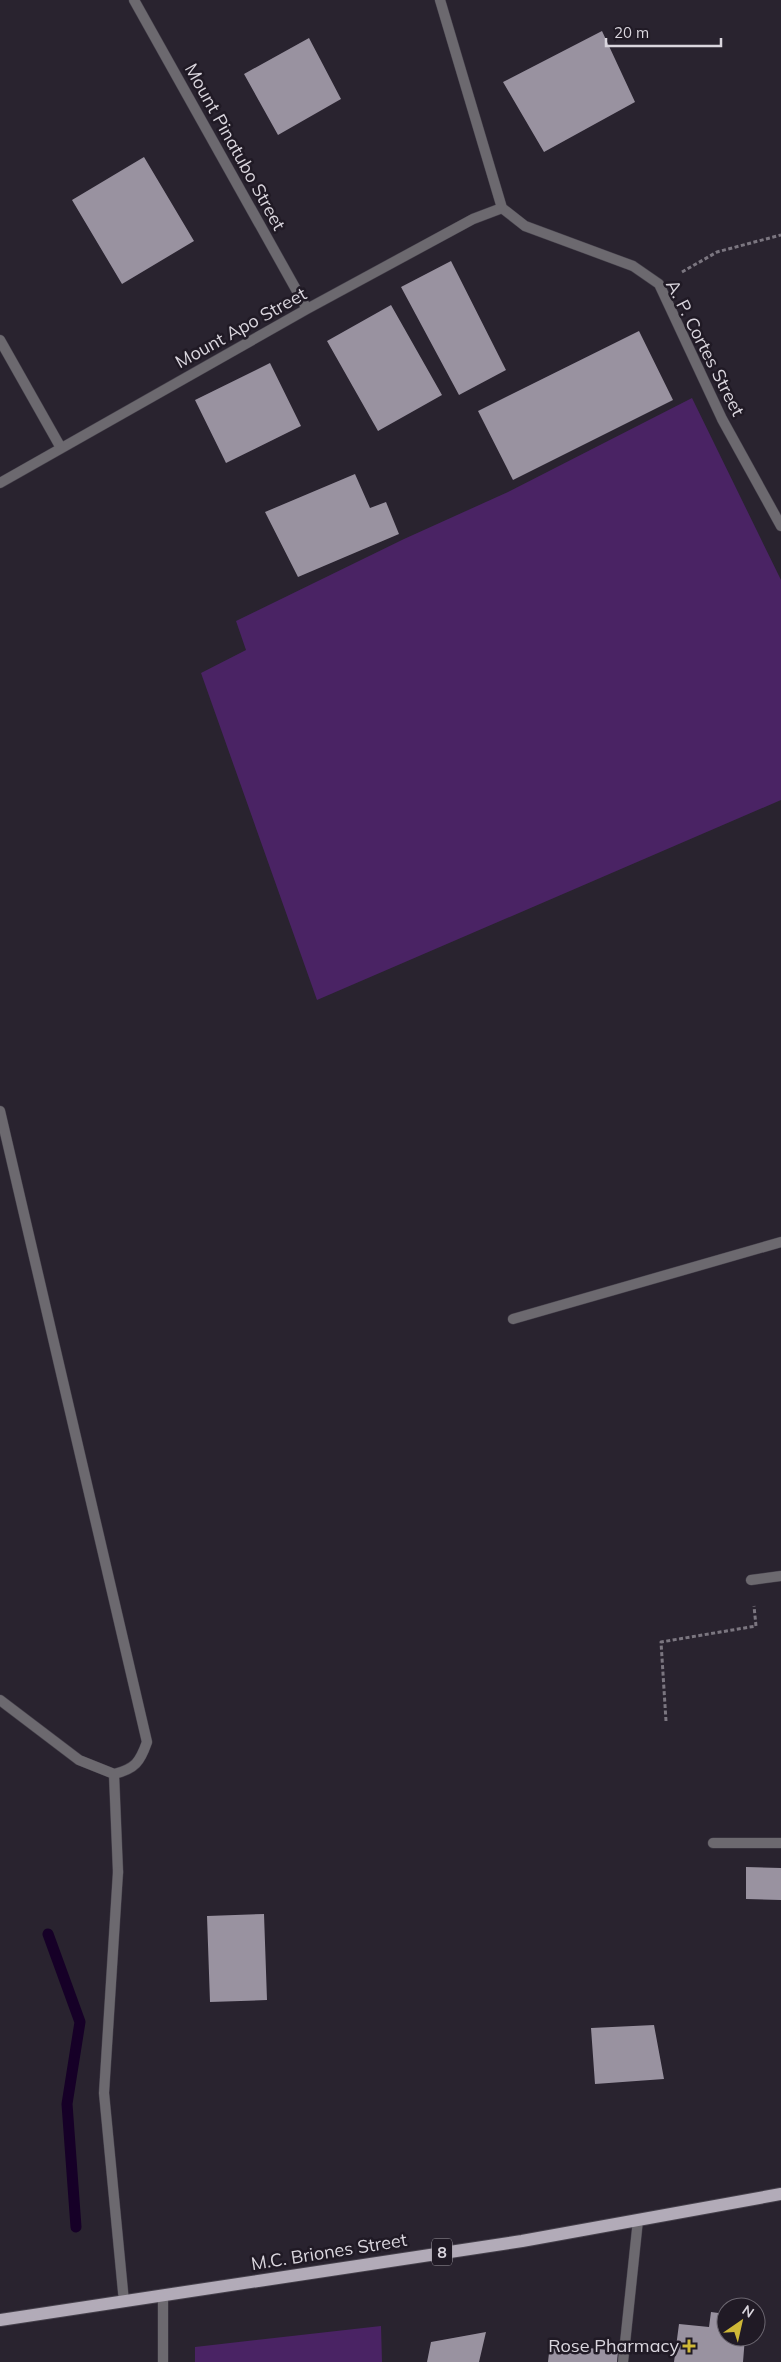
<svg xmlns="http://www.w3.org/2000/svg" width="781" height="2362" font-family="Mulish,sans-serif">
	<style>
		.green { fill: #4a2364 }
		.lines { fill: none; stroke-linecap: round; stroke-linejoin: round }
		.stream { stroke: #160027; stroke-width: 11 }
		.building { fill: #9992a0 }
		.lane-casing { stroke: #45404b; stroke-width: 11 }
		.street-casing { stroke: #45404b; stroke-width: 11 }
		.primary-casing { stroke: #45404b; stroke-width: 14 }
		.path { stroke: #7b7680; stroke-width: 3; stroke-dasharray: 4 2.5; stroke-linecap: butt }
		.lane { stroke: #6c696f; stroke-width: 10 }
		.street { stroke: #6c696f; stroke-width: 10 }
		.primary { stroke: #b2abb8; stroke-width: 12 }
		.poi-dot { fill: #cfb837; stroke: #201a25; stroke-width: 2 }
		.labels { text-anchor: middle; stroke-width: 5; stroke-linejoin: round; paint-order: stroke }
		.shield { fill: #201a25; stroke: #a29ea6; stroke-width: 1 }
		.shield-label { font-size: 16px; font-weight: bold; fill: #dad6de }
		.street-label { font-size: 18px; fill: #dad6de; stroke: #201a25 }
		.poi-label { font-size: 18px; fill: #dad6de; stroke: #201a25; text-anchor: end }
	</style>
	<rect width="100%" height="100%" fill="#29232f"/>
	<!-- green -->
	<path class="green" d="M692,398L781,580V800L317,1000L201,673L246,650L236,621L404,539L508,492Z
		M381,2326L382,2362H195V2347Z"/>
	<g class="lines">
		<!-- stream -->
		<path class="stream" d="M48,1934L80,2022L67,2104L76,2227"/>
	</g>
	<!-- building -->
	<path class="building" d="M602,31L635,102L544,152L503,82Z
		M309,38L341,99L278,135L244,74Z
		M144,157L194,241L122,284L72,200Z
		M451,261L506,370L459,395L401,287Z
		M391,305L442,395L378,431L327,341Z
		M639,331L673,400L513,480L478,411Z
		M270,363L301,426L226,463L195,400Z
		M355,474L370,508L386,502L399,534L298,577L265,512Z
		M746,1867L781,1868V1900L746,1899Z
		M264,1914L267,2000L210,2002L207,1916Z
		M654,2025L664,2079L595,2084L591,2028Z
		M711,2312L726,2314V2337H745L743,2362H674L679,2324L709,2327Z
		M486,2332L479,2362H427L431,2342Z
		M550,2344L618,2351L617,2362H548Z"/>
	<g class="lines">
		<defs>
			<path id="lane" d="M0,1111L147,1742C140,1762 135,1769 114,1774L118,1872
				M0,1700L79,1760L114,1774
				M713,1843H781
				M163,2297V2362
				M623,2362L638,2220"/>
			<path id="street" d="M134,0L307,309
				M440,0L502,208
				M502,208L525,226L633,266L659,284L722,419L781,526
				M0,340L61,448
				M0,483L307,309L473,219L502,208
				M513,1319L781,1242
				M751,1580L781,1576
				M118,1872L104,2093L124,2302"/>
			<path id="primary" d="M0,2320L522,2241L781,2194"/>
		</defs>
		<!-- lane casing -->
		<use href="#lane" class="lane-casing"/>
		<!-- street casing -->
		<use href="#street" class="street-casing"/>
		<!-- primary casing -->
		<use href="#primary" class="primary-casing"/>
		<!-- path -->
		<path class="path" d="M682,272L717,252L781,235
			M666,1721L661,1642L756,1626L754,1606"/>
		<!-- lane -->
		<use href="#lane" class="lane"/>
		<!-- street -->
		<use href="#street" class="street"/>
		<!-- primary -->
		<use href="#primary" class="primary"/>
	</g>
	<!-- markers -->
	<path class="poi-dot" d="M686.5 2338.5h5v5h5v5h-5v5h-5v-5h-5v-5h5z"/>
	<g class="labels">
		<!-- shield labels -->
		<rect class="shield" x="432" y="2238.5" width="20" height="27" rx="4"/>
		<g class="shield-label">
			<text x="442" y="2258">8</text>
		</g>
		<!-- street labels -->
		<g class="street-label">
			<text transform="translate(235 147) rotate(61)" y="6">Mount Pinatubo Street</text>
			<text transform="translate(241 328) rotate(-29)" y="6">Mount Apo Street</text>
			<text transform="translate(705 348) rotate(63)" y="6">A. P. Cortes Street</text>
			<text transform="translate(329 2252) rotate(-9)" y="6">M.C. Briones Street</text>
		</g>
		<!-- poi labels -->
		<g class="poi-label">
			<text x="679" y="2352">Rose Pharmacy</text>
		</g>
	</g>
	<!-- north arrow -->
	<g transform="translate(741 2322) rotate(34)"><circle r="24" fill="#201a25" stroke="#6a656f"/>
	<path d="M0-4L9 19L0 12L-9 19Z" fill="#cfb837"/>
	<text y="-8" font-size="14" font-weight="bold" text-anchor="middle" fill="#dad6de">N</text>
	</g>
	<!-- scale -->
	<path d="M606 38v8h115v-8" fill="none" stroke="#dad6de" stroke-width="2.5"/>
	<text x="614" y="38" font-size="15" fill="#dad6de" stroke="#201a25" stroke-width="4" paint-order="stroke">20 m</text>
</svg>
